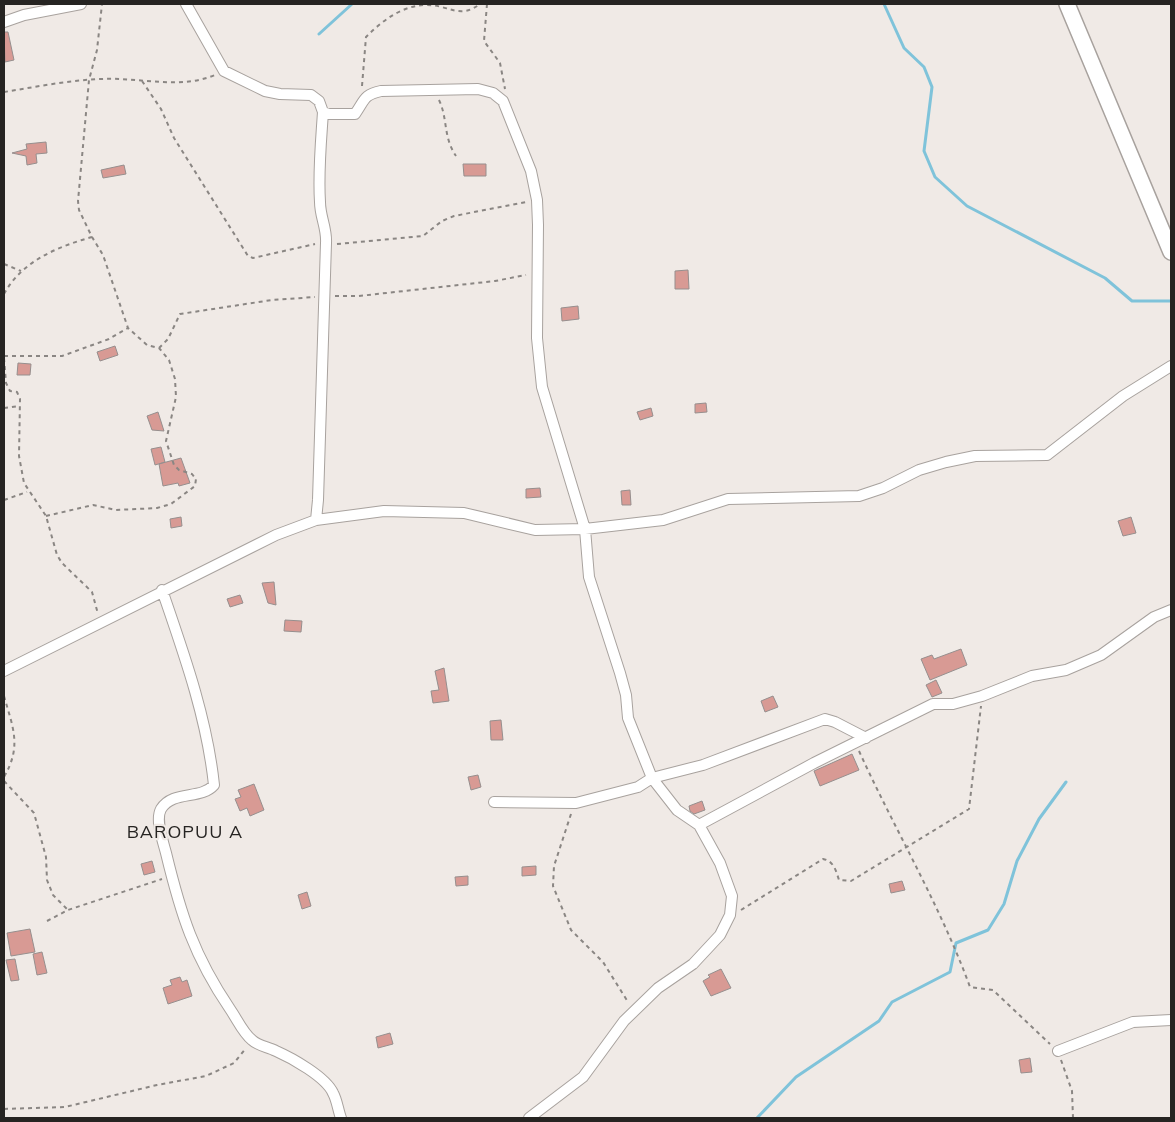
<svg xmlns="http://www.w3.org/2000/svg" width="1175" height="1122" font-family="Mulish,sans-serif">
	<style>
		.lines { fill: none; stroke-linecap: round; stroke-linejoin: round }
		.stream { stroke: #7fc3da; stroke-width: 3 }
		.building { fill: #d89a94; stroke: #968f8e }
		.street-casing { stroke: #a8a29e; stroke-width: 12 }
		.secondary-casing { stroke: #a8a29e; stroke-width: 18 }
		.path { stroke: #8a8683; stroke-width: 2; stroke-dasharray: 4 4; stroke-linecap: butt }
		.street { stroke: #fff; stroke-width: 10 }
		.secondary { stroke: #fff; stroke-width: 15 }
		.labels { text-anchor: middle; stroke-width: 4.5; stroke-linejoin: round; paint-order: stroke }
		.quarter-label { font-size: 18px; letter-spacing: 1px; fill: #262422; stroke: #f0eae6 }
	</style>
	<rect width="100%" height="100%" fill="#f0eae6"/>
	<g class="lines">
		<!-- stream -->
		<path class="stream" d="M884,4L904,48L924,67L932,87L924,151L935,177L967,206L1105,278L1132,301H1171
			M319,34L352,4
			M757,1118L796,1077L879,1021L892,1002L950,972L956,943L988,930L1004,904L1017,861L1039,819L1066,782"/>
	</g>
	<!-- building -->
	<path class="building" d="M4,32H8L14,60L5,62Z
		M46,142L47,153L36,154L37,163L27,165L26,156L12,153L27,149L26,144Z
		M463,164H486V176H464Z
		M124,165L126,174L103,178L101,170Z
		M688,270L689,289H675V271Z
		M578,306L579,319L562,321L561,308Z
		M115,346L118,355L100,361L97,352Z
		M18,363L31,364L30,375H17Z
		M706,403L707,412L695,413V404Z
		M651,408L653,416L640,420L637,412Z
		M158,412L164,431L152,430L147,416Z
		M161,447L165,462L155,465L151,449Z
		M181,458L190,483L179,486L178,483L163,486L159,464Z
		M540,488L541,497L526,498V489Z
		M630,490L631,505H622L621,491Z
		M181,517L182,526L171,528L170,519Z
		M1131,517L1136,533L1123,536L1118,521Z
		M274,582L276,605L268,603L262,583Z
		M240,595L243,603L230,607L227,599Z
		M285,620L302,621L301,632L284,631Z
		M961,649L967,665L930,680L921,659L932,655L934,659Z
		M444,668L449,701L433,703L431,691L439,690L435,671Z
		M936,680L942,693L932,697L926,685Z
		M773,696L778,707L765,712L761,701Z
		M501,720L503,740H491L490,721Z
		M852,754L859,770L820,786L814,771Z
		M478,775L481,787L471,790L468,777Z
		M254,784L264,810L250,816L247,808L240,811L235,799L241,797L238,790Z
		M702,801L705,810L694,814L690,811L689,806Z
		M152,861L155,872L144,875L141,864Z
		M536,866V875L522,876V867Z
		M468,876V885L456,886L455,877Z
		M902,881L905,890L891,893L889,884Z
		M307,892L311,906L302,909L298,895Z
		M30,929L35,952L11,956L7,933Z
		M42,952L47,973L37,975L33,954Z
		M15,959L19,980L11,981L6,960Z
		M721,969L731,988L711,996L703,981L710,977L708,975Z
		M180,977L182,982L187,980L192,996L168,1004L163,988L172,985L170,980Z
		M390,1033L393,1044L378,1048L376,1037Z
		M1030,1058L1032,1072L1021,1073L1019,1060Z"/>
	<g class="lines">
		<defs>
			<path id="street" d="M186,4L224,71L265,91L280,94L311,95L319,101L323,112C321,142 318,172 320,202C320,217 327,228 326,243L318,500L316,520
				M4,22L24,15L81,4
				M323,112L329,114H355C365,100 363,95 381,91L478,89L493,93L503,101L531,171L537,200L538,225L537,338L542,387L585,529L589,577L620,673L626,695L628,718L652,778L703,765L825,719L835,722L866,738
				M162,590C184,654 207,718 214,785C201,800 173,790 161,809C155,820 163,841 166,853C181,915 194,956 230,1009C237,1019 243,1033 252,1040C258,1046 269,1047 276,1051C292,1058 326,1077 333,1093C337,1100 338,1110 341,1118
				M4,671L276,535L316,520L384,511L464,513L535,530L585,529L663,520L728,499L859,496L883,488L919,470L946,462L975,456L1047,455L1123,396L1171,366
				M494,802L576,803L638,787L652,778L677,810L699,825L720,863L732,896L730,915L720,935L693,964L658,988L624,1021L583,1077L529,1118
				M699,825L814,763L933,704H953L982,696L1032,676L1066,670L1101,655L1154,617L1171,610
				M1058,1051L1133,1022L1171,1020"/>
			<path id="secondary" d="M1067,4L1171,252"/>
		</defs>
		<!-- street casing -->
		<use href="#street" class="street-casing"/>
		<!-- secondary casing -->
		<use href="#secondary" class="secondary-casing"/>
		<!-- path -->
		<path class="path" d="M487,4L484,41L500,63L505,89
			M142,81L161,109L174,138L248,256L253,258L315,244
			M362,86L366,37C382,21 401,6 425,5C448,4 459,20 480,4
			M4,92C36,87 69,80 102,79C140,77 179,90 215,75
			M439,100C448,119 443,137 456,156
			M337,244L423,236L442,221L454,216L526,202
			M4,264L21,271
			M4,294C22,261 57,247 92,237L79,210L78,201L89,80L97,50L102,4
			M335,296H359L495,281L526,275
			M159,348L168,339L180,314L272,300L315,297
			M4,356H62L109,339L128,328
			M4,358L6,383L10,391L17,392L20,399L19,456L24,483L46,516L57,555L62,563L92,592L98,614
			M4,408L19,406
			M4,500L27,492
			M46,516L93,505L116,510L157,508L171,504L195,486L196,479L192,474L179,470L174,465L166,441L176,397L175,379L169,360L159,348L147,345L128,328L103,255L92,237
			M4,696C13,728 22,746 4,777
			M859,751C895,830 940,905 970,987L993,990L1050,1044
			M4,781L34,813L46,857L47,880L53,895L68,910
			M571,814L554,866L553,886L571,930L603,962L628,1002
			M741,910L823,859C834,861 836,871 839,880L851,881L969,809L981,706
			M47,921L68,910L162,879
			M1061,1060L1072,1091L1073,1118
			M4,1109L65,1107L157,1085L206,1076L234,1063L246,1048"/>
		<!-- street -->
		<use href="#street" class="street"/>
		<!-- secondary -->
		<use href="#secondary" class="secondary"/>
	</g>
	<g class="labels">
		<!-- quarter labels -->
		<g class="quarter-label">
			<text x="185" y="838">BAROPUU A</text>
		</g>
	</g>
	<!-- border -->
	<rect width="1175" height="1122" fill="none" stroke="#262422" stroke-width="10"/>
</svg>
